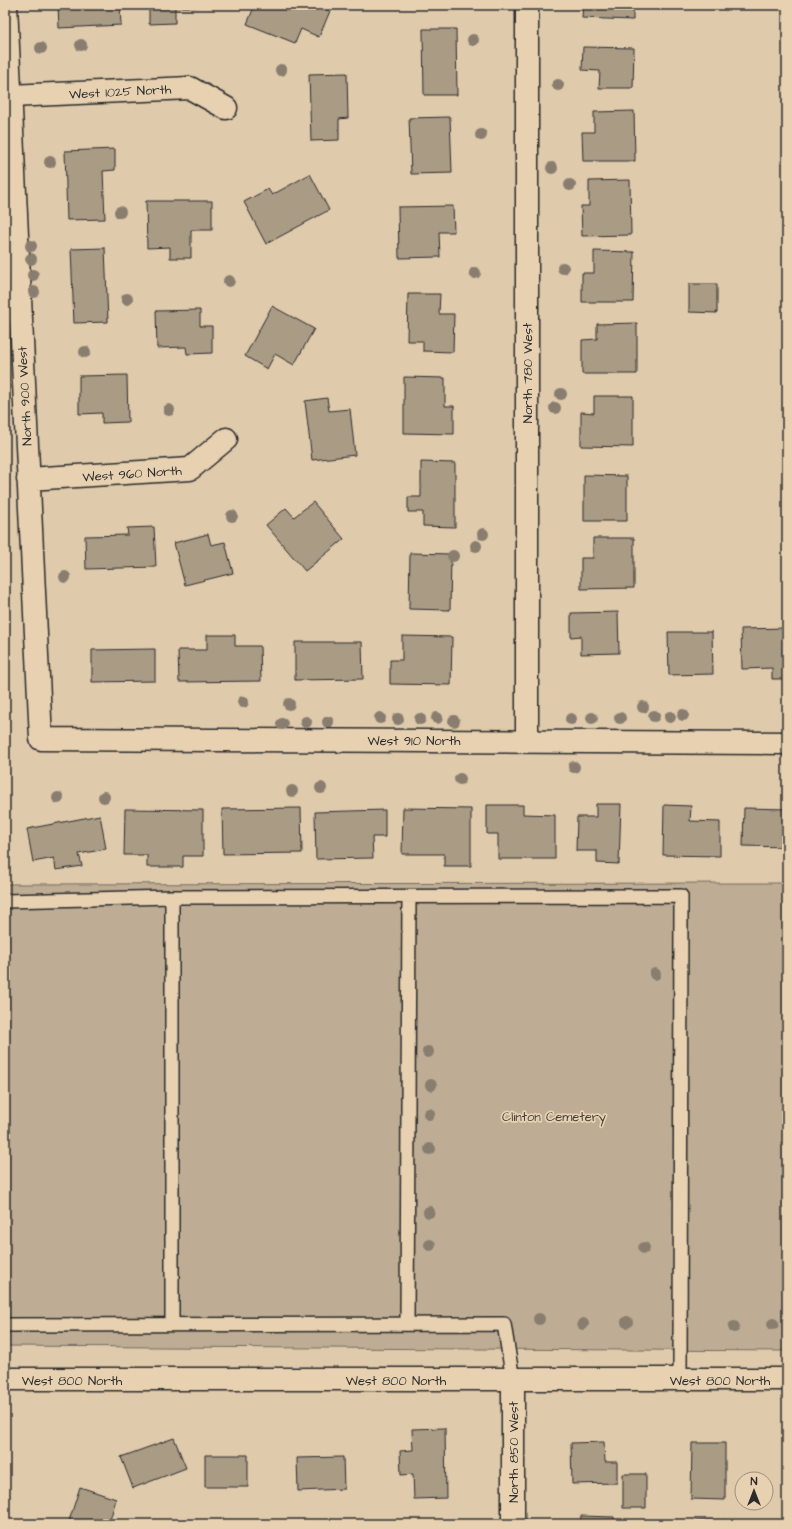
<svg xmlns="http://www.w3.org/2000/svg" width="792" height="1529" font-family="'Architects Daughter',sans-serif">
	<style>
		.green { fill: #bead94; stroke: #746c60 }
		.building { fill: #aa9b85; stroke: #2b2b2b }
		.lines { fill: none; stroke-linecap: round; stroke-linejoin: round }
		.service-casing { stroke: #2b2b2b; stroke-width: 16 }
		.minor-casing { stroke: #2b2b2b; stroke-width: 25 }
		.tertiary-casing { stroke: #2b2b2b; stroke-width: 25 }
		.service { stroke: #e7d1b1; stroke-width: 13 }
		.minor { stroke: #e7d1b1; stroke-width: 22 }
		.tertiary { stroke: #e7d1b1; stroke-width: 22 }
		.tree { fill: #887d6e }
		.labels { text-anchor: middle; stroke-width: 3.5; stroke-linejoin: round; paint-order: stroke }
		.street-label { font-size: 13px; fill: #2b2b2b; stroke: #e7d1b1 }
		.park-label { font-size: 13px; fill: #413e3b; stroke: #e7d1b1 }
	</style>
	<rect width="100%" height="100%" fill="#dfcaac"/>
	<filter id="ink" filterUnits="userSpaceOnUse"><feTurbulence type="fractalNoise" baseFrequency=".025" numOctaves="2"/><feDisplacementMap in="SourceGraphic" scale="8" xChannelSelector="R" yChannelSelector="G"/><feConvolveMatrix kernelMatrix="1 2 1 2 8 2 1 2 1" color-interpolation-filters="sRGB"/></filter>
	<g filter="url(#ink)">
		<!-- green -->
		<path class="green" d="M787,883V1351L5,1346V884Z"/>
		<!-- building -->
		<path class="building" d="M58,5H120L121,25L59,28Z
			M149,5H196V7H175V23L149,24Z
			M255,5H316L330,11L319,37L301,29L295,43L247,24Z
			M583,5H633V20L582,18Z
			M423,29H456L457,95H424Z
			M583,47L634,48L633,88H599L600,71L582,70Z
			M347,73L348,118L339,119V140L311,141L309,74Z
			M634,111L635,161H583L582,132H594V112Z
			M450,117L452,173L411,174L409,118Z
			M115,149V170L103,171L105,219L67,220L65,151Z
			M310,174L329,210L266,244L244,202L268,189L272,195Z
			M630,180L631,235L582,236L581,206H589V181Z
			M146,201H212V230H191V258H170V247L147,248Z
			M453,206L454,232H439L440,257L399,258L398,207Z
			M105,248L108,322L74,323L71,249Z
			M594,251L634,252L633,302H582V273H594Z
			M689,284H717V313L689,312Z
			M408,294H440L439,314H454L453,352L423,351V341H407Z
			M272,306L314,329L294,365L275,354L267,369L245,356Z
			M200,310V326H212V353L187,354L186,347L157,348L156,311Z
			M637,323V374H582V340L597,339V324Z
			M127,375L128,422L102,423V413L79,414V376Z
			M404,377L445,378V406H454V434L404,433Z
			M594,396H633V447L581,446V412L594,413Z
			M327,398L329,411L350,409L355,455L312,460L305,401Z
			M421,462L455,463V527L423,526V512H408V497H421Z
			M584,475L627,476V521H584Z
			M313,502L344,539L305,571L266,525L286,508L294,517Z
			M154,527L156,567L86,569L85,536L128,535L127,528Z
			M208,534L211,545L225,542L233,573L185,585L174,543Z
			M593,538H634V588L581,589V558H593Z
			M410,553L451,554L450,610L409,609Z
			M618,612L619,653L581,654V636L571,637V613Z
			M787,628V679H772V668L742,669L741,629Z
			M668,632H712L713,674L669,675Z
			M207,635H235V646H260L261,681L179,682L178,650H207Z
			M402,636L452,637L451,685L390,684V660H402Z
			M295,642H362L363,679L295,680Z
			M155,649V681L92,682V650Z
			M596,804H621L619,864L597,863V851H576L577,817H596Z
			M487,805H523V814L555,815V859H498V834H487Z
			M664,805L691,806L690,821L720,822V856L663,855Z
			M301,808L302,853L223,854L222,809Z
			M403,808L471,809V866H444V854H402Z
			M744,808L787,809V847L743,846Z
			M125,809L203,810V856H183V867H147V855H124Z
			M385,810V837H372L373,858L316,859L315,812Z
			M100,815L106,849L79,854L82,866L56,870L54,858L33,862L27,829Z
			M445,1428L446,1498L414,1499L413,1474L401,1475L400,1451L413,1450L412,1429Z
			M174,1438L186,1468L133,1488L121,1457Z
			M604,1442L605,1462H617V1483L572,1484L571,1443Z
			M692,1443H725V1500L691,1499Z
			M205,1455H248V1487H205Z
			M343,1457L344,1489L298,1491L297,1458Z
			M623,1474H646V1508H623Z
			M80,1487L116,1499L109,1524H68Z
			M581,1516L614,1517V1524H580Z
			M726,1520V1524H695V1521Z"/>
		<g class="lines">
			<defs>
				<path id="service" d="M172,897V1324
					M5,901L172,897L681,896L680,1380
					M407,1324L409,897
					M5,1325L504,1324L513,1380"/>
				<path id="minor" d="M6,5L41,739L787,743
					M527,5V741
					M10,96L190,88L226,108
					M28,479L190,469L226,439
					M513,1524V1380"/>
				<path id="tertiary" d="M5,1379H787"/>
			</defs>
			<!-- service casing -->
			<use href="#service" class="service-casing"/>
			<!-- minor casing -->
			<use href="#minor" class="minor-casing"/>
			<!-- tertiary casing -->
			<use href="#tertiary" class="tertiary-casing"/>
			<!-- service -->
			<use href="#service" class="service"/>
			<!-- minor -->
			<use href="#minor" class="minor"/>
			<!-- tertiary -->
			<use href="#tertiary" class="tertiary"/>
		</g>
		<!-- trees -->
		<g class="tree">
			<circle cx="473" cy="40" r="6"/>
			<circle cx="81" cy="45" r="6"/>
			<circle cx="41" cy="48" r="6"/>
			<circle cx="281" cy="70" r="6"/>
			<circle cx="558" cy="85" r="6"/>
			<circle cx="481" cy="135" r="6"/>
			<circle cx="50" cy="162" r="6"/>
			<circle cx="552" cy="168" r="6"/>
			<circle cx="570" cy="185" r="6"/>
			<circle cx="120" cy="212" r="6"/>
			<circle cx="31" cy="246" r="6"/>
			<circle cx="31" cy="259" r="6"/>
			<circle cx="563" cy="268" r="6"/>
			<circle cx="475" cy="273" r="6"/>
			<circle cx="33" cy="275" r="6"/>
			<circle cx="229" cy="281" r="6"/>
			<circle cx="34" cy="292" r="6"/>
			<circle cx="127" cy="299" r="6"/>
			<circle cx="85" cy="352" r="6"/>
			<circle cx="561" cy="394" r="6"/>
			<circle cx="555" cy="408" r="6"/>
			<circle cx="169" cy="410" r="6"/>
			<circle cx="232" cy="516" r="6"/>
			<circle cx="483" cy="534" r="6"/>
			<circle cx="476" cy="546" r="6"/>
			<circle cx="453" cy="556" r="6"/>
			<circle cx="65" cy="577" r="6"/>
			<circle cx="243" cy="702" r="6"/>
			<circle cx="289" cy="704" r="6"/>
			<circle cx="643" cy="707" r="6"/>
			<circle cx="683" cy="715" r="6"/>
			<circle cx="654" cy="716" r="6"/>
			<circle cx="670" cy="717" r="6"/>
			<circle cx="380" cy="718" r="6"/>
			<circle cx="437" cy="718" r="6"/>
			<circle cx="592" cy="718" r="6"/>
			<circle cx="620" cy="718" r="6"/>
			<circle cx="398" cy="719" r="6"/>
			<circle cx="420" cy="719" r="6"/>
			<circle cx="571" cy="719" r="6"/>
			<circle cx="454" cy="721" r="6"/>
			<circle cx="306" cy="722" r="6"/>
			<circle cx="328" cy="722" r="6"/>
			<circle cx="282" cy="724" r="6"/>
			<circle cx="574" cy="767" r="6"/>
			<circle cx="460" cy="779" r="6"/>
			<circle cx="321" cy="788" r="6"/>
			<circle cx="292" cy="791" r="6"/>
			<circle cx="104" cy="797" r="6"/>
			<circle cx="58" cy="798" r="6"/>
			<circle cx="655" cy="974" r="6"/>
			<circle cx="428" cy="1052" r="6"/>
			<circle cx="431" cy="1085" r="6"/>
			<circle cx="429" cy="1114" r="6"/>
			<circle cx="430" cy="1149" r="6"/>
			<circle cx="429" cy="1212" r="6"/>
			<circle cx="430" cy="1245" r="6"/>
			<circle cx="644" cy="1248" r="6"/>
			<circle cx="539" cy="1319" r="6"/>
			<circle cx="627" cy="1322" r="6"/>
			<circle cx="583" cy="1324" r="6"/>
			<circle cx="773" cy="1324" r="6"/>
			<circle cx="734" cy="1327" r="6"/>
		</g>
	</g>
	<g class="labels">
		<!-- street labels -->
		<g class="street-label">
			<text transform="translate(120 91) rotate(-3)" y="5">West 1025 North</text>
			<text transform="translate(527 373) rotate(-90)" y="5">North 780 West</text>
			<text transform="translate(24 396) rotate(-93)" y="5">North 900 West</text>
			<text transform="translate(132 473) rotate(-4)" y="5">West 960 North</text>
			<text x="414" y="745">West 910 North</text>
			<text x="72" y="1385">West 800 North</text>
			<text x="396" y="1385">West 800 North</text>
			<text x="720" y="1385">West 800 North</text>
			<text transform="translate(513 1452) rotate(-90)" y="5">North 850 West</text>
		</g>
		<!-- park labels -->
		<g class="park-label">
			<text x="554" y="1121">Clinton Cemetery</text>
		</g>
	</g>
	<!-- margin -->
	<rect width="792" height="1529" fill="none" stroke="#e7d1b1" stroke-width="20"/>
	<rect x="10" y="10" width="772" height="1509" fill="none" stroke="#2b2b2b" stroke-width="1.5" filter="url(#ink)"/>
	<!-- north arrow -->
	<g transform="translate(754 1491)"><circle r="19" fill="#e7d1b1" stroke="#9c8f7b"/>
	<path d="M0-3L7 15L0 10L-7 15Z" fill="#2b2b2b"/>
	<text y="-6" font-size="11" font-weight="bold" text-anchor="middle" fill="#2b2b2b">N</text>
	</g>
</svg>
